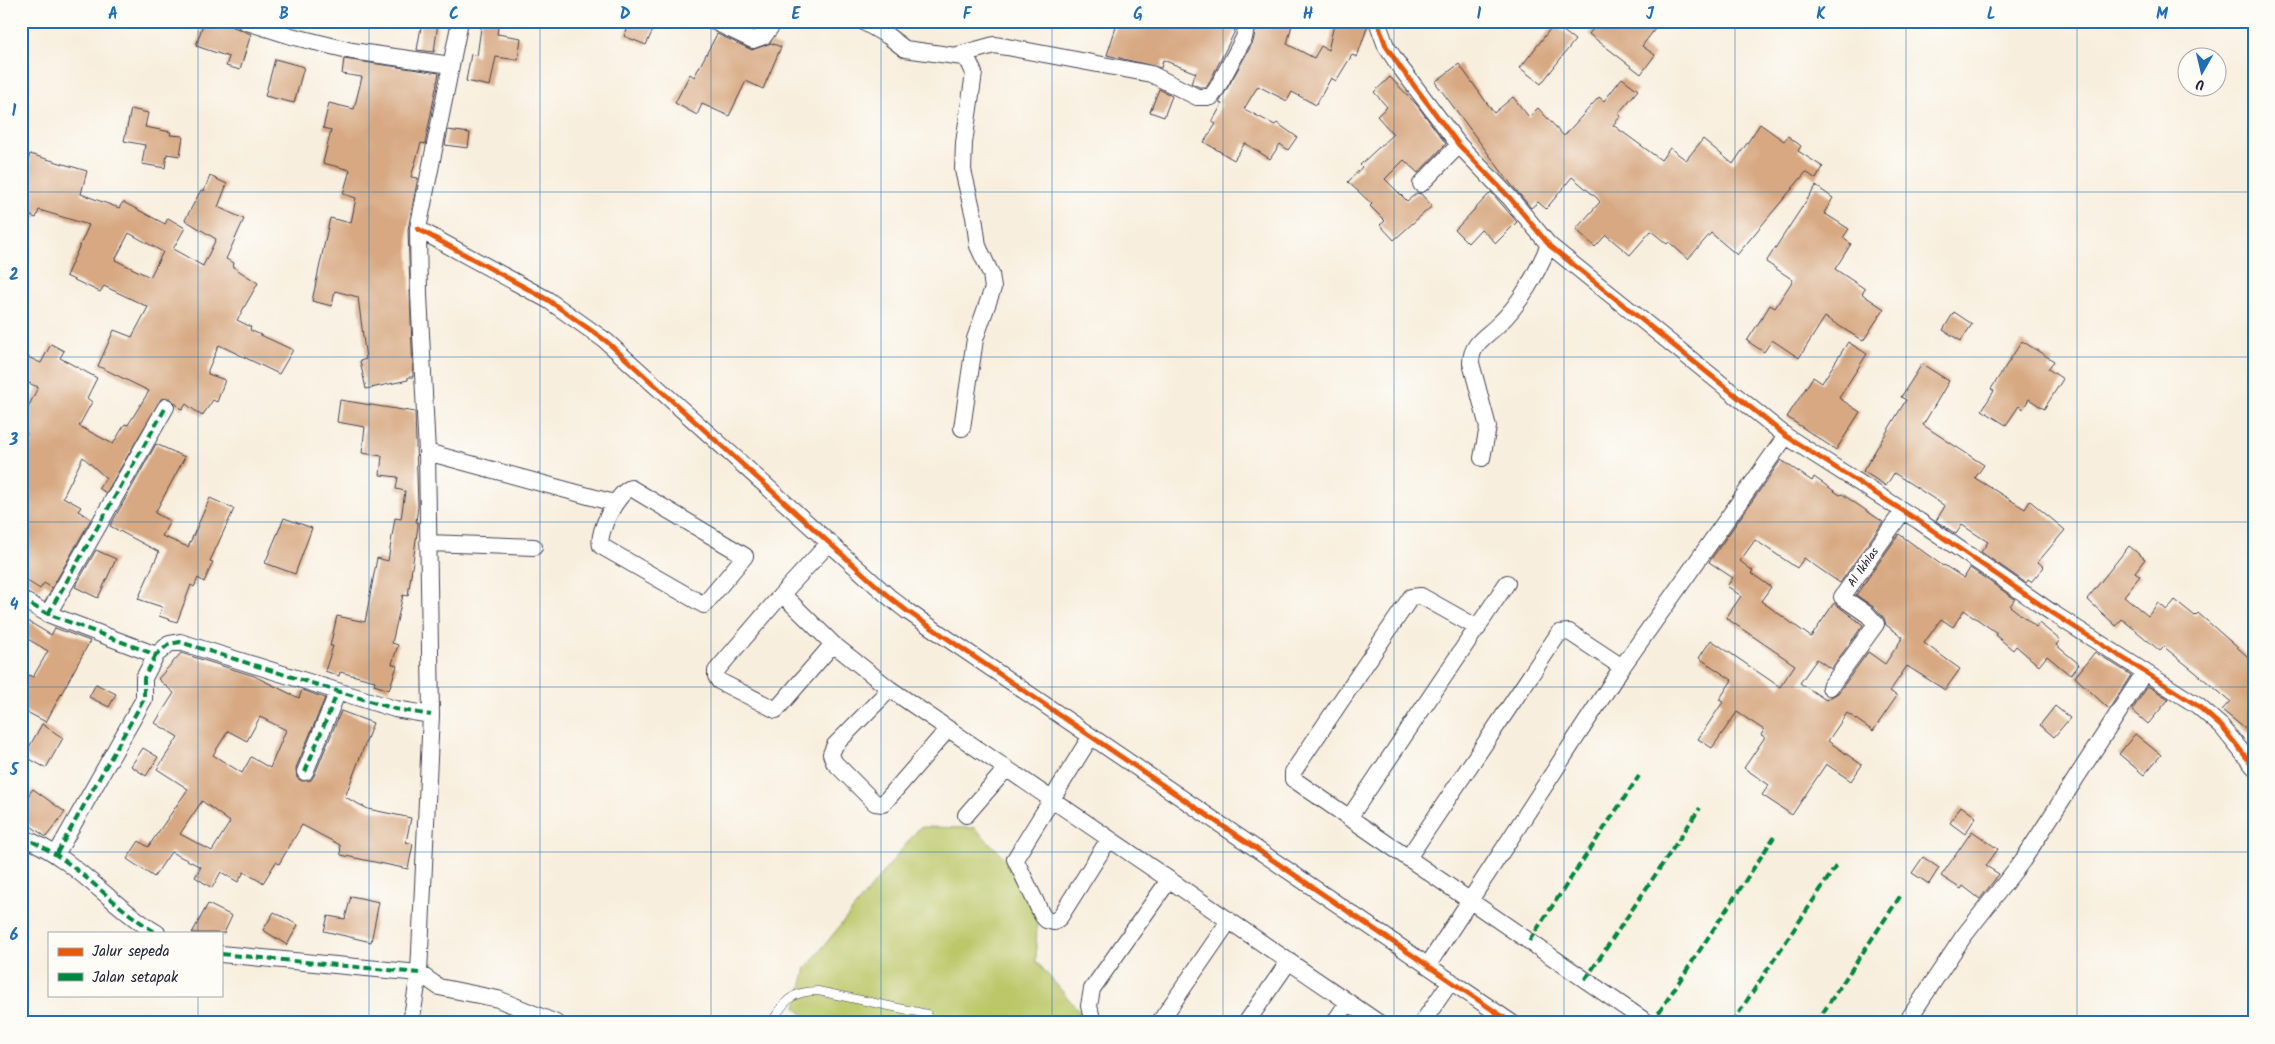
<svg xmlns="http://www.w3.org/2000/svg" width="2275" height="1044" font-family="Kalam,sans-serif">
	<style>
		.green { fill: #bbc769; stroke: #6e7452 }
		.building { fill: #d7a881; fill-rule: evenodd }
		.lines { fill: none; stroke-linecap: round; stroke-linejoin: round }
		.lane-casing { stroke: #424153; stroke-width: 9 }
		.street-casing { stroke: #424153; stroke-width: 18 }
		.lane { stroke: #fff; stroke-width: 8 }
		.street { stroke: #fff; stroke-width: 16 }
		.quiet { stroke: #00873e; stroke-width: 4; stroke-dasharray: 8 4; stroke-linecap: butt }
		.cycleway-casing { stroke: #fdfcf7; stroke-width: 8 }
		.cycleway { stroke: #e8590c; stroke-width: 5 }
		.grid { fill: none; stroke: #1f6fb2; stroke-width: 1; stroke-opacity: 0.55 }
		.labels { text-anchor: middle; stroke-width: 4; stroke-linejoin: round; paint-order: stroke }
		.street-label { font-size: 12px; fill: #22223b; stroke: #fdfcf7 }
		.neatline { fill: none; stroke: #1f6fb2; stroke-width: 2 }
		.grid-label { font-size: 16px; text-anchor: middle; font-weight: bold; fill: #1f6fb2 }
	</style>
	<rect width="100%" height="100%" fill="#fdfcf7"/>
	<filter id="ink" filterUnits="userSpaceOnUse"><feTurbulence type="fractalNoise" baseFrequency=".02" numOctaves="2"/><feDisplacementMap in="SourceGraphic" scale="10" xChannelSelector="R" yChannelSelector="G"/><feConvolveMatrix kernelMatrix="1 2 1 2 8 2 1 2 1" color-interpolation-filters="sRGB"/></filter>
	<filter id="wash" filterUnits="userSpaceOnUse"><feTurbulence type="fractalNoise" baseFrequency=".0096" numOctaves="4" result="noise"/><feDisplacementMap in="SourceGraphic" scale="20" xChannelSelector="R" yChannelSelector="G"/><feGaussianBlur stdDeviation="1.12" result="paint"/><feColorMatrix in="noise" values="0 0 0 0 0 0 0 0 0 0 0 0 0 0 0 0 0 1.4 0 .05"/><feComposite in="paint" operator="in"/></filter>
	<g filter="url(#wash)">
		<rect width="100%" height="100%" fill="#f8eedd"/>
		<!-- green -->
		<path class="green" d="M920,827L975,828L1007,860L1037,918L1036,961L1086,1019L1084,1023H813L796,1008L806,968Z"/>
		<g id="blocks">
			<!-- building -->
			<path class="building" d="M204,21H233L231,26L251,34L240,70L226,66L229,57L196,46Z
				M422,21L438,23L434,52L417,50Z
				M482,21H499L497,34L521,38L518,60L496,57L490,86L466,81L471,54L477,56Z
				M631,21H657L646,45L624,36Z
				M1118,21H1229L1235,31L1208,85L1206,87H1199L1191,83L1196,73L1163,60L1161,68L1107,55Z
				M1254,21H1293L1287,44L1314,58L1321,46L1328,50L1335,21H1367L1368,25L1357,57L1352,55L1336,81L1331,78L1316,105L1292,92L1287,101L1258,86L1244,109L1275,125L1277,123L1297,137L1288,150L1280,144L1270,159L1245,143L1234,160L1204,142L1216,124L1212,122L1222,104L1219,103L1253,42L1256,28Z
				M1599,21H1661L1642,46L1655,55L1641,74L1589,34Z
				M1554,24L1575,40L1541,84L1520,68Z
				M717,34L752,50L771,43L781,47L763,89L746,81L729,116L702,104L697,115L675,103L690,74L694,77Z
				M275,59L304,67L294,103L265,96Z
				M344,59L439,73L425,144L421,143L411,177L418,178L408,229L413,377H408V380L366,389L360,361L366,359L358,297L335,291L332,306L312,301L330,218L351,223L356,198L343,194L350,170L323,163L331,130L323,128L329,103L354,109L362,77L342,74Z
				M1459,64L1494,113L1513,97L1529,117L1538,108L1564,136L1599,97L1604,101L1622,78L1638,90L1618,114L1621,116L1613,125L1661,160L1670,148L1686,160L1703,139L1733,164L1760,124L1784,141L1788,136L1801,146L1798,151L1823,167L1816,179L1806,172L1737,255L1711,233L1688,259L1669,242L1667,244L1651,231L1630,255L1606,235L1595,247L1576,229L1600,202L1597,198L1572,177L1546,209L1538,202L1531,208L1510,183L1435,82Z
				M1390,77L1417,105L1446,144L1418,173L1404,160L1385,179L1407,201L1417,193L1421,194L1432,206L1394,240L1380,225L1385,221L1370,206L1372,204L1348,182L1362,167L1360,165L1393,134L1377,116L1387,107L1374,92Z
				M1159,89L1172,96L1164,117L1150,112Z
				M131,109L148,113L145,127L171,132L170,135L183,136L180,156L167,154L165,168L142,164L145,145L124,141Z
				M448,130L470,133L468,148L445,145Z
				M30,154L87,171L81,194L119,208L123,202L165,224L168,218L185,228L173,249L203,266L216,239L185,220L201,190L204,191L210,176L227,184L218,207L244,219L226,259L234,263L233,267L258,283L237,320L251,327L250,330L293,350L279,374L219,345L208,370V374L225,380L217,402L213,400L202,416L186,404L182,410L170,398L161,399L106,493L99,488L106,478L83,457L63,497L81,507L78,511L91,519L52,588L44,583L40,589L21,577V443L27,433L21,430V422L38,387L21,380V354L41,363L51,344L64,351L60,358L97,378L87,398L92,402L79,426L113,444L125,424L128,425L149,391L98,366L114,330L132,337L148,307L104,286L100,292L66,276L89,225L39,210L36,218L21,212V164L26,166ZM129,233L163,252L150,277L115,260Z
				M1816,186L1833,198L1824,213L1849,229L1843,238L1851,244L1835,269L1865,289L1862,294L1884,309L1863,341L1825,317L1799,358L1772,340L1764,352L1747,341L1770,305L1775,308L1793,280L1766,262Z
				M1491,192L1517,222L1496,243L1481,229L1468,243L1455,230Z
				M1954,312L1972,324L1961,341L1943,330Z
				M2022,341L2054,361L2048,369L2063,379L2044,409L2029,399L2023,409L2019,406L2006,425L1982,410L1994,391L1991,389Z
				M1848,342L1867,354L1839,398L1860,412L1836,450L1787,417L1813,377L1822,383Z
				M1922,364L1949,381L1923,425L1984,465L1975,478L2025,509L2030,501L2065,530L2038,562L2044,567L2031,582L2028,580L2026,583L1981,552L1988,542L1962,525L1956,534L1936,521L1945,506L1894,473L1886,486L1863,471L1906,400L1901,397Z
				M340,400L415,412L418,506L416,522H418V526L408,596L403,595L392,643L398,645L392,664L397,666L389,690L374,685L375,681L340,672L339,676L325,671L333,646H330L337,616L365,622L377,558L388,561L395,518L401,519L405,491L396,489L398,477L380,475L382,456L362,453L365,427L337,422Z
				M156,444L185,457L155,513L170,521L162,536L188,547L210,498L234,509L210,561L213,562L204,582L198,578L194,587L191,585L177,622L159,616L162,607L138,599L159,552L110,526Z
				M1781,460L1812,481L1814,477L1840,495L1842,494L1883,522L1840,583L1804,558L1797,568L1755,540L1740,561L1753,571L1751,573L1771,587L1761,601L1811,637L1834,603L1863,625L1831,669L1817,659L1800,683L1826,700L1838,693L1868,652L1885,664L1903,637L1886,625L1884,618L1875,608L1856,595L1899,534L1943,566L1944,565L1964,578L1970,568L2015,599L2010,606L2036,627L2039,623L2060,640L2056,645L2079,664L2070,675L2047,656L2039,666L2016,646L2013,650L1995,635L1997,633L1964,610L1953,627L1941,619L1924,643L1960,669L1945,690L1907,666L1890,691L1897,696L1873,731L1847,713L1828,741L1862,765L1851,781L1826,764L1792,815L1762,795L1769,785L1744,768L1765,737L1761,735L1764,730L1737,712L1712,748L1698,739L1723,702L1719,700L1732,680L1699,658L1711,640L1780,687L1795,665L1726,618L1741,596L1727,586L1733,578L1709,562Z
				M284,518L312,528L295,574L265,563Z
				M2129,546L2145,559L2135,572L2140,576L2124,596L2148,616L2158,603L2167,610L2175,600L2195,616L2198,613L2254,662V698L2248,706L2254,711V736L2222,710L2230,701L2189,667L2164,647L2160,651L2122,619L2116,626L2087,599Z
				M96,550L116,559L98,598L75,587Z
				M21,617L51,635L55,628L90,641L46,722L21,709V672L33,677L48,651L21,635Z
				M2095,652L2131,675L2109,709L2075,677Z
				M181,653L254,676L299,698L302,690L325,698L296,768L297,778L302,781L311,780L314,776L341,711L373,723L345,797L368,809L411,818L406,842L413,844L408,869L341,855L340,845L302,825L279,864L276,862L263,883L244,872L238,882L221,872L212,888L195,877L201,867L171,852L154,877L127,859L139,841L148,847L188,789L157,769L178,737L155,723L174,693L158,679ZM260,717L286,730L270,768L251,757L242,773L213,755L228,731L247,741ZM202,801L230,822L212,851L180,834Z
				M96,684L116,694L109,707L89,697Z
				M2148,686L2169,699L2148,724L2132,710Z
				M2055,706L2070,718L2054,737L2040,725Z
				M42,724L63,738L46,768L24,756Z
				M2135,734L2161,755L2144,775L2119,754Z
				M143,748L158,757L146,776L131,766Z
				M33,789L65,812L46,837L21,819V805Z
				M1961,806L1976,817L1965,834L1950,823Z
				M1972,831L1998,849L1986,866L1999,874L1980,899L1963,886L1961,889L1941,876Z
				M1923,857L1939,868L1929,884L1912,873Z
				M351,896L379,902L371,942L324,931L328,916L345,919Z
				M208,904L232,916L224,933H192Z
				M274,912L298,925L287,945L263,930Z"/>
		</g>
	</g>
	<g filter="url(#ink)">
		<use href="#blocks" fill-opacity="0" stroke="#424153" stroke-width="1"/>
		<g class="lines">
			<defs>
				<path id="lane" d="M771,1023C785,1001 791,991 818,991L927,1014"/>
				<path id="street" d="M244,21L291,36L352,51L451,65
					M713,21L753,40L764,36L775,21
					M862,21L888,36L905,49L963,57L969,62L974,73L964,143L963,170L974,217L978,246L991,274L993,288L975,339L962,428
					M1377,21L1386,46L1400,67L1459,145L1510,198L1549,245L1786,436L1919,521L2051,612L2198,706L2222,727L2254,767
					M958,55L994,45L1007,47L1151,74L1197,97H1211L1216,90L1244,38L1246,27L1239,21
					M1421,184L1459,145
					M418,229L548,300L606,341L888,596L907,611L1512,1023
					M427,452L614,503
					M1482,458L1488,427L1471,363C1471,343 1486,337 1499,324C1522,302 1536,274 1549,245
					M631,488L745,556L704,605L601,546C597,532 617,493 631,488Z
					M830,542L782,594L716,671V676L719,681L776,710L833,644
					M428,543L534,547
					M782,594L833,644L890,689L1379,1023
					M21,599L48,614L156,655L169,644L180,642L395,709L431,715
					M48,614L166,407
					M1478,628L1421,596L1411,597L1293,772V779L1648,1023
					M1830,687L1876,624L1868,615L1842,597L1903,511
					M890,689L835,745L831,754L834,762L875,803L883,804L948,729
					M1091,736L1015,859L1042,915L1046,920L1054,922L1060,917L1109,839
					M305,772L338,691
					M966,815L1006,769
					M1349,818L1507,583
					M21,837C74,856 109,905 157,933
					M57,853L144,699V678L156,655
					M1408,858L1559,633L1569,632L1622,667
					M221,954L419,973L439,987L498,999L556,1023
					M1428,965L1622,667L1786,436
					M411,1023L419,973L431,715L427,452L419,295L418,229L460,21
					M1093,1023L1089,1006L1092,989L1169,880
					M1159,1023L1229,921
					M1246,1023L1289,961
					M1334,1023L1348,1002
					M1422,1023L1451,981
					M1906,1023L1963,937L2023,860L2144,673"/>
			</defs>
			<!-- lane casing -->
			<use href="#lane" class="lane-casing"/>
			<!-- street casing -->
			<use href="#street" class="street-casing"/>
			<!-- lane -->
			<use href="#lane" class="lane"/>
			<!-- street -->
			<use href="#street" class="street"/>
			<!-- quiet -->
			<path class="quiet" d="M21,599L48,614L156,655L169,644L180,642L395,709L431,715
				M48,614L166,407
				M305,772L338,691
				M21,837C74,856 109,905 157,933
				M57,853L144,699V678L156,655
				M1529,941L1639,776
				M221,954L419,973
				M1585,980L1700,808
				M1652,1023L1774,837
				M1732,1023L1838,863
				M1816,1023L1901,895"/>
			<defs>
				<path id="cycleway" d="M1377,21L1386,46L1400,67L1459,145L1510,198L1549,245L1786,436L1919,521L2051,612L2198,706L2222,727L2254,767
					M418,229L548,300L606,341L888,596L907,611L1512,1023"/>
			</defs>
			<!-- cycleway casing -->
			<use href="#cycleway" class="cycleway-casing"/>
			<!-- cycleway -->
			<use href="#cycleway" class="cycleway"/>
		</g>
	</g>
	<!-- grid -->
	<path class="grid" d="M198,21V933M369,21V1023M540,21V1023M711,21V1023M881,21V1023M1052,21V1023M1223,21V1023M1394,21V1023M1564,21V1023M1735,21V1023M1906,21V1023M2077,21V1023M21,192H2254M21,357H2254M21,522H2254M21,687H2254M21,852H2254M198,995V1023"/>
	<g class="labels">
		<!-- street labels -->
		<g class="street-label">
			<text transform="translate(1863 567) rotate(-55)" y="4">Al Ikhlas</text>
		</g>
	</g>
	<!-- margin -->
	<rect width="2275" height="1044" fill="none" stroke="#fdfcf7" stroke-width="55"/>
	<!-- legend -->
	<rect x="48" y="932" width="175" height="65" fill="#fdfcf7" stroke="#a5a5ac"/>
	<rect x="58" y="948" width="25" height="8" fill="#e8590c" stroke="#a5a5ac"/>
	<text x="92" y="956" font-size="15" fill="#22223b">Jalur sepeda</text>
	<rect x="58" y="973" width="25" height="8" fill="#00873e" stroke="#a5a5ac"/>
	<text x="92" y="982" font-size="15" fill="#22223b">Jalan setapak</text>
	<!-- north arrow -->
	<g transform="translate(2202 72) rotate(188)"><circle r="24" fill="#fdfcf7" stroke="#a5a5ac"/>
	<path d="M0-4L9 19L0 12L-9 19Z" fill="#1f6fb2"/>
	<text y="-8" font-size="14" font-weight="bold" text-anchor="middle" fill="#22223b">U</text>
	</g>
	<rect x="28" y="28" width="2220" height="988" class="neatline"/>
	<g class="grid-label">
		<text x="113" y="19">A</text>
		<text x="284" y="19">B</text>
		<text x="454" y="19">C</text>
		<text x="625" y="19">D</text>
		<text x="796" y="19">E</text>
		<text x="967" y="19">F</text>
		<text x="1138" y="19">G</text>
		<text x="1308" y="19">H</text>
		<text x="1479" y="19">I</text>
		<text x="1650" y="19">J</text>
		<text x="1821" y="19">K</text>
		<text x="1991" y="19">L</text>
		<text x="2162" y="19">M</text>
		<text x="14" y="116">1</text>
		<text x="14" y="280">2</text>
		<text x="14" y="445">3</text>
		<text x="14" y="610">4</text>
		<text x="14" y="775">5</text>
		<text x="14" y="940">6</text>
	</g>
</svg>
